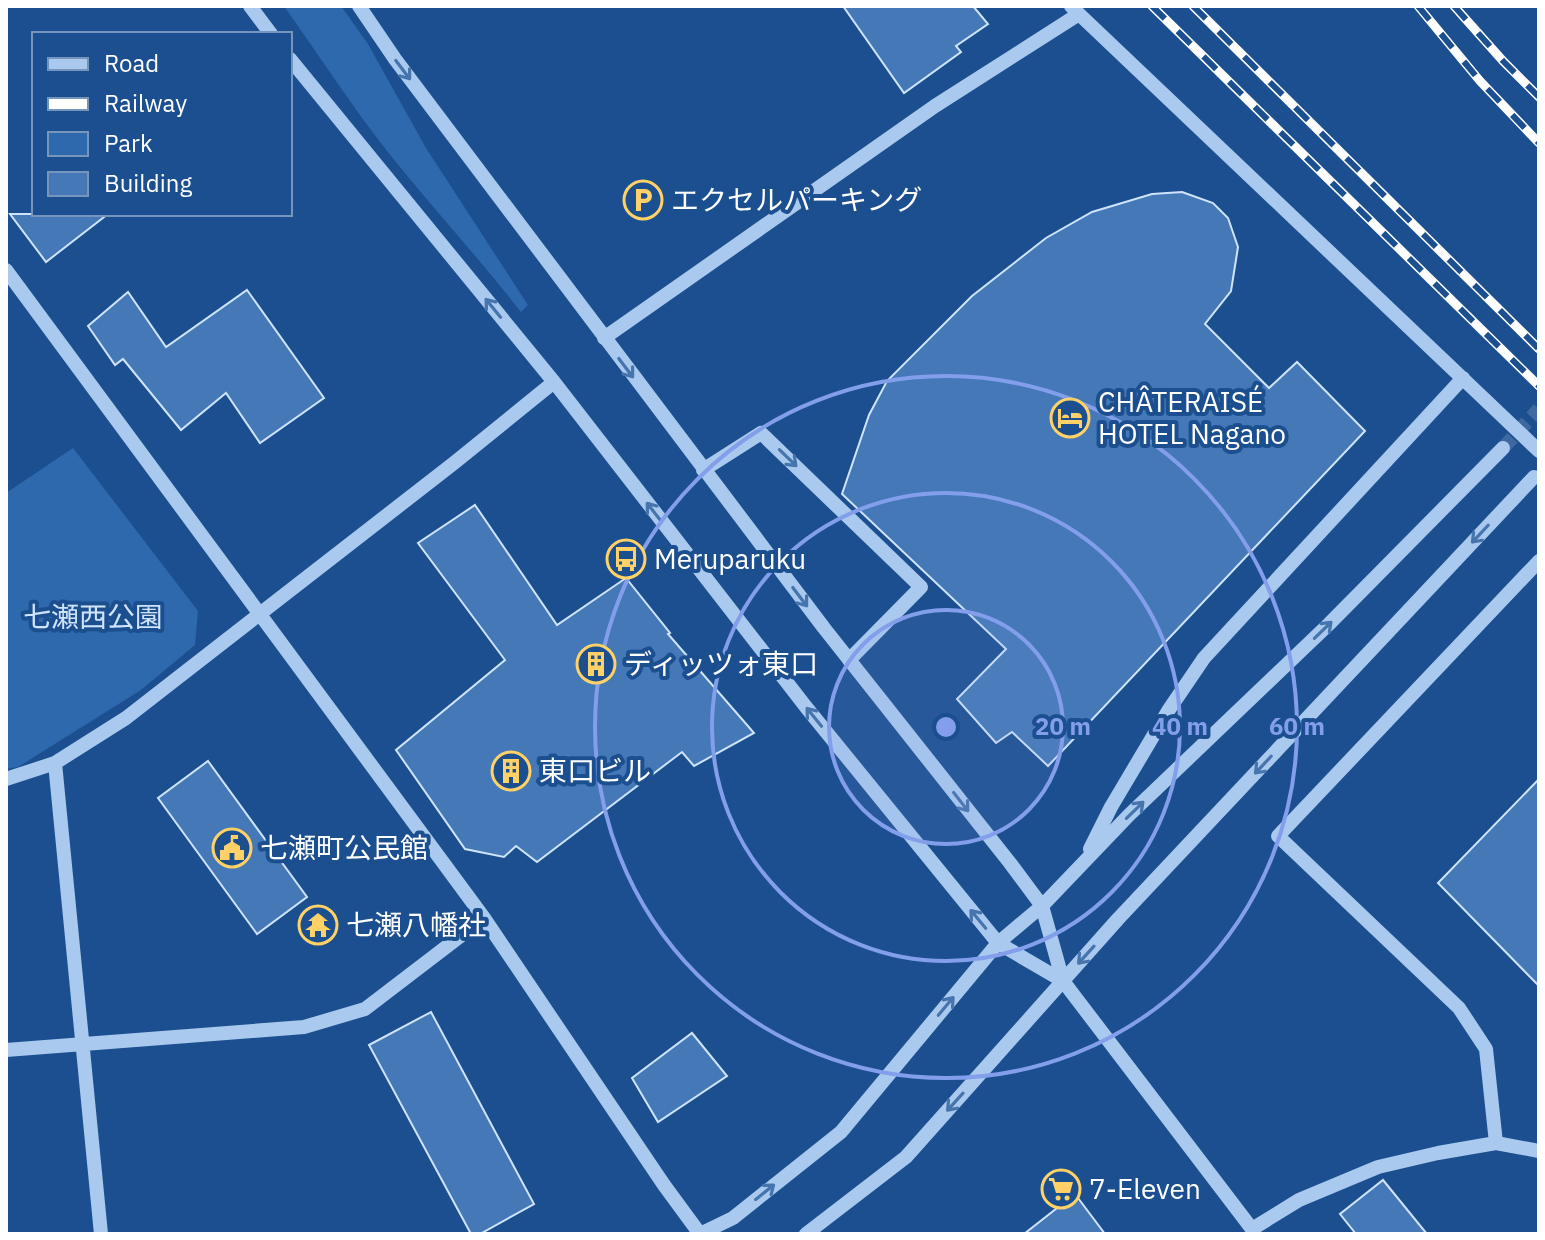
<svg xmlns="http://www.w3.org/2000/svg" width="1545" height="1240" font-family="'IBM Plex Sans','Noto Sans JP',sans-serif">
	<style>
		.green { fill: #2e69ad }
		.building { fill: #4478b7; stroke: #cfe3fa; stroke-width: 2 }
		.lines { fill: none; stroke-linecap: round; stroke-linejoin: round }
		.minor-tunnel { stroke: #3d69a0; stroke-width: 14; stroke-dasharray: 14 7; stroke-linecap: butt }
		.minor { stroke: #a9c9ee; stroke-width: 14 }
		.rail-casing { stroke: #fff; stroke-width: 9 }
		.rail { stroke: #1b4f8f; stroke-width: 6; stroke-dasharray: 18; stroke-linecap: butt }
		.oneway { stroke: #4674ac }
		.ring { fill: none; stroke: #839eea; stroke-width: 4 }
		.labels { text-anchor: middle; stroke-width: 8; stroke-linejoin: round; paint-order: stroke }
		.poi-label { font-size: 28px; fill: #fff; stroke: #1b4f8f; text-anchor: start }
		.park-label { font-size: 28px; fill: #cfe3fa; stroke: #1b4f8f }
		.centre { fill: #839eea; stroke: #1b4f8f; stroke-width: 4 }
		.ring-label { font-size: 24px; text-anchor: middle; font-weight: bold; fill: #839eea; stroke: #1b4f8f; stroke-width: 8; stroke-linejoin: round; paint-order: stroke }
	</style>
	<rect width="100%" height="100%" fill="#1b4f8f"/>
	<!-- green -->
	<path class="green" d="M284,6H341L368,44L426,148L528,305L521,312C478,257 431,206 387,151C351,105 318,54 284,6Z
		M73,448L198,611L195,645L141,690L18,767L6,769V493Z"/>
	<!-- building -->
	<path class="building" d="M843,6H973L988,24L956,46L961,52L904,93Z
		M1182,192L1213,203L1228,218L1238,247L1231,291L1205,324L1269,388L1297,362L1365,431L1048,766L1012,732L996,743L957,699L1006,649L842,494L869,415L887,381L972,296L1046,238L1092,212L1152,194Z
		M10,214H108L46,262Z
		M247,290L324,398L260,443L226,393L181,430L123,359L115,365L88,326L128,292L166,347Z
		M475,505L557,625L626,578L670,633L668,634L754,733L694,766L682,752L537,862L516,846L504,857L465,849L396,750L505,660L418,543Z
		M208,761L307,897L257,934L158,798Z
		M1539,779V986L1438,883Z
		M431,1012L534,1204L480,1234H471L369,1045Z
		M692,1033L727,1076L658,1122L632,1078Z
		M1383,1180L1427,1234H1356L1340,1214Z
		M1075,1194L1105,1234H1024Z"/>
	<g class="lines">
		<!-- minor-tunnel -->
		<path class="minor-tunnel" d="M1503,448L1539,409"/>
		<!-- minor -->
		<path class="minor" d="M250,6L271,34
			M359,6L395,59L824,628L1010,863L1042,906L1063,981L1252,1229L1299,1200L1378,1167L1438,1153L1496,1143L1539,1151
			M1079,14L1539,451
			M290,59L554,382L806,707L998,943L1063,981
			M6,270L484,918L664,1185L700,1234
			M604,338L935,106L1079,14L1071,6
			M703,470L761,433L921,587L849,660
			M55,763L101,1234
			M6,779L55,763L126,718L454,463L554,382
			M1090,849L1111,807L1168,711L1204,658L1463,378
			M6,1050L304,1027L365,1009L484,918
			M1496,1143L1486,1049L1459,1008L1278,836L1539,561
			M700,1234L733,1218L841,1132L998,943L1042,906L1129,815L1329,624L1503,448
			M806,1234L906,1157L1118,919L1534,477"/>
		<defs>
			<path id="rail" d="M1152,6L1539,386
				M1193,6L1539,349
				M1418,6L1480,81L1539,143
				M1454,6L1503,61L1539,97"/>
		</defs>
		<!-- rail casing -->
		<use href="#rail" class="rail-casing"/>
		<!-- rail -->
		<use href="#rail" class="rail"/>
	</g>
	<!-- one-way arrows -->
	<defs><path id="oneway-shaft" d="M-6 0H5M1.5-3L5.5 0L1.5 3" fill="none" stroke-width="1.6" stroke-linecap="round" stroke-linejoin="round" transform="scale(2)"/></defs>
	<g class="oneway">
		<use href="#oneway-shaft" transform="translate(403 70) rotate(53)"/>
		<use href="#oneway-shaft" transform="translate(493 308) rotate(-129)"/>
		<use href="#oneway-shaft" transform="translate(626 368) rotate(53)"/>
		<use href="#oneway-shaft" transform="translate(788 458) rotate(44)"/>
		<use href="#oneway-shaft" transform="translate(654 512) rotate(-128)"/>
		<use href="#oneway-shaft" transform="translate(1480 534) rotate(133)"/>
		<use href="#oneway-shaft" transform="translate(800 597) rotate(53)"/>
		<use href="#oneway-shaft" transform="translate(1323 630) rotate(-44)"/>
		<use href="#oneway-shaft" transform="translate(814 717) rotate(-129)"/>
		<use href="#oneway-shaft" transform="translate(1263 765) rotate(133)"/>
		<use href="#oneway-shaft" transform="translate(961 802) rotate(52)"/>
		<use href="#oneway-shaft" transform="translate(1135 810) rotate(-44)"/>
		<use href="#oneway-shaft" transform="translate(978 919) rotate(-130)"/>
		<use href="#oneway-shaft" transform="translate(1086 955) rotate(132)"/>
		<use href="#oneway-shaft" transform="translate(946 1006) rotate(-50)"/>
		<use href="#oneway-shaft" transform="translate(955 1102) rotate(132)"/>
		<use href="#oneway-shaft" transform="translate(765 1192) rotate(-39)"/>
	</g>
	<!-- distance rings -->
	<circle cx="946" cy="727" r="117" fill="#839eea" fill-opacity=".12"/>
	<g class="ring">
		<circle cx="946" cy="727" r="117"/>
		<circle cx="946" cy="727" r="234"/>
		<circle cx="946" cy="727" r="351"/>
	</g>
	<!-- icons -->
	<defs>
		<symbol id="parking-ring" viewBox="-11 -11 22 22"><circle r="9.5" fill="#1b4f8f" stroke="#ffd166" stroke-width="1.5"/><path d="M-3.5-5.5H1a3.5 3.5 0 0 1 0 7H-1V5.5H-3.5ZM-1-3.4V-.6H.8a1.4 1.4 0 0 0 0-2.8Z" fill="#ffd166"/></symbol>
		<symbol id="hotel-ring" viewBox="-11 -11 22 22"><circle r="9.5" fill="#1b4f8f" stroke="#ffd166" stroke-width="1.5"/><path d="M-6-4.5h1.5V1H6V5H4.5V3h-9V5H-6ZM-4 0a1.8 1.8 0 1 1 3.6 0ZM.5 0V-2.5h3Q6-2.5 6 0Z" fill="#ffd166"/></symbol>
		<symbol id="bus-ring" viewBox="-11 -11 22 22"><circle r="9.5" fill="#1b4f8f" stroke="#ffd166" stroke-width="1.5"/><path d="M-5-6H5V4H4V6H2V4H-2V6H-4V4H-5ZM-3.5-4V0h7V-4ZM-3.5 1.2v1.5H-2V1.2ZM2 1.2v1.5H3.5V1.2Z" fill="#ffd166"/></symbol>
		<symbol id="building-ring" viewBox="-11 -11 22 22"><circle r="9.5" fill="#1b4f8f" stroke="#ffd166" stroke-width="1.5"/><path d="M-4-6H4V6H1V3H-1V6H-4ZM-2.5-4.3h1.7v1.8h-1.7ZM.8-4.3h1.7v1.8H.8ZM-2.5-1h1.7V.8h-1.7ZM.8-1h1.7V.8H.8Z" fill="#ffd166"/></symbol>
		<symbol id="civic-ring" viewBox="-11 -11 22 22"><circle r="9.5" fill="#1b4f8f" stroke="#ffd166" stroke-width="1.5"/><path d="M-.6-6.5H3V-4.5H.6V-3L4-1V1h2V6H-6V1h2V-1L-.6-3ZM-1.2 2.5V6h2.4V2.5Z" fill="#ffd166"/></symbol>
		<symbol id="temple-ring" viewBox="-11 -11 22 22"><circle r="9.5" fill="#1b4f8f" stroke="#ffd166" stroke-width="1.5"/><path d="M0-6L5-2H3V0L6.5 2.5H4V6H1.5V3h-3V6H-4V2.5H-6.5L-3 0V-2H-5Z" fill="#ffd166"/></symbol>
		<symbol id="supermarket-ring" viewBox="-11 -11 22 22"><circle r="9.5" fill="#1b4f8f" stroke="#ffd166" stroke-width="1.5"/><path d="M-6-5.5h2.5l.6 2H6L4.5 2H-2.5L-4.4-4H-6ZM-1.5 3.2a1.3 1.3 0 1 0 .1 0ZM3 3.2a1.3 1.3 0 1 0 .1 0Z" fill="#ffd166"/></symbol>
	</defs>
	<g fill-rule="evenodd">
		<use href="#parking-ring" x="621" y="178" width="44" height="44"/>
		<use href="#hotel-ring" x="1048" y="396" width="44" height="44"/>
		<use href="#bus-ring" x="604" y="537" width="44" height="44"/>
		<use href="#building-ring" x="574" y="642" width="44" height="44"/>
		<use href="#building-ring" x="489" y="749" width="44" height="44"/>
		<use href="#civic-ring" x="210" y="826" width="44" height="44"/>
		<use href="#temple-ring" x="296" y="903" width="44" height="44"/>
		<use href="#supermarket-ring" x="1039" y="1167" width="44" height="44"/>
	</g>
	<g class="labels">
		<!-- poi labels -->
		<g class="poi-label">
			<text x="671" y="210">エクセルパーキング</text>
			<text x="1098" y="412">CHÂTERAISÉ<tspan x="1098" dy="32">HOTEL Nagano</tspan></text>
			<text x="654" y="569">Meruparuku</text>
			<text x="624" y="674">ディッツォ東口</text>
			<text x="539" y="781">東口ビル</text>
			<text x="260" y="858">七瀬町公民館</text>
			<text x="346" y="935">七瀬八幡社</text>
			<text x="1089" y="1199">7-Eleven</text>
		</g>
		<!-- park labels -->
		<g class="park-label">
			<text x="93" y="627">七瀬西公園</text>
		</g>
	</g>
	<circle cx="946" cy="727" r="12" class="centre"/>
	<g class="ring-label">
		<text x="1063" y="735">20 m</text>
		<text x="1180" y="735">40 m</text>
		<text x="1297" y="735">60 m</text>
	</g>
	<!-- border -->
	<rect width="1545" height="1240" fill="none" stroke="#ffffff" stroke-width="16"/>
	<!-- legend -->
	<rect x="32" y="32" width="260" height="184" fill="#1b4f8f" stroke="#7695bc" stroke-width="2"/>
	<rect x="48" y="58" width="40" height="12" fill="#a9c9ee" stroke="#7695bc" stroke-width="2"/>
	<text x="104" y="72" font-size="24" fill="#ffffff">Road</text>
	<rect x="48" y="98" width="40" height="12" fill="#ffffff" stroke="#7695bc" stroke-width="2"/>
	<text x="104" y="112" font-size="24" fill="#ffffff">Railway</text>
	<rect x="48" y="132" width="40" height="24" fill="#2e69ad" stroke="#7695bc" stroke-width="2"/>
	<text x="104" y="152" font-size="24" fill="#ffffff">Park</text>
	<rect x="48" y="172" width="40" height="24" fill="#4478b7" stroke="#7695bc" stroke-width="2"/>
	<text x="104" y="192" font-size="24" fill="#ffffff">Building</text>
</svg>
